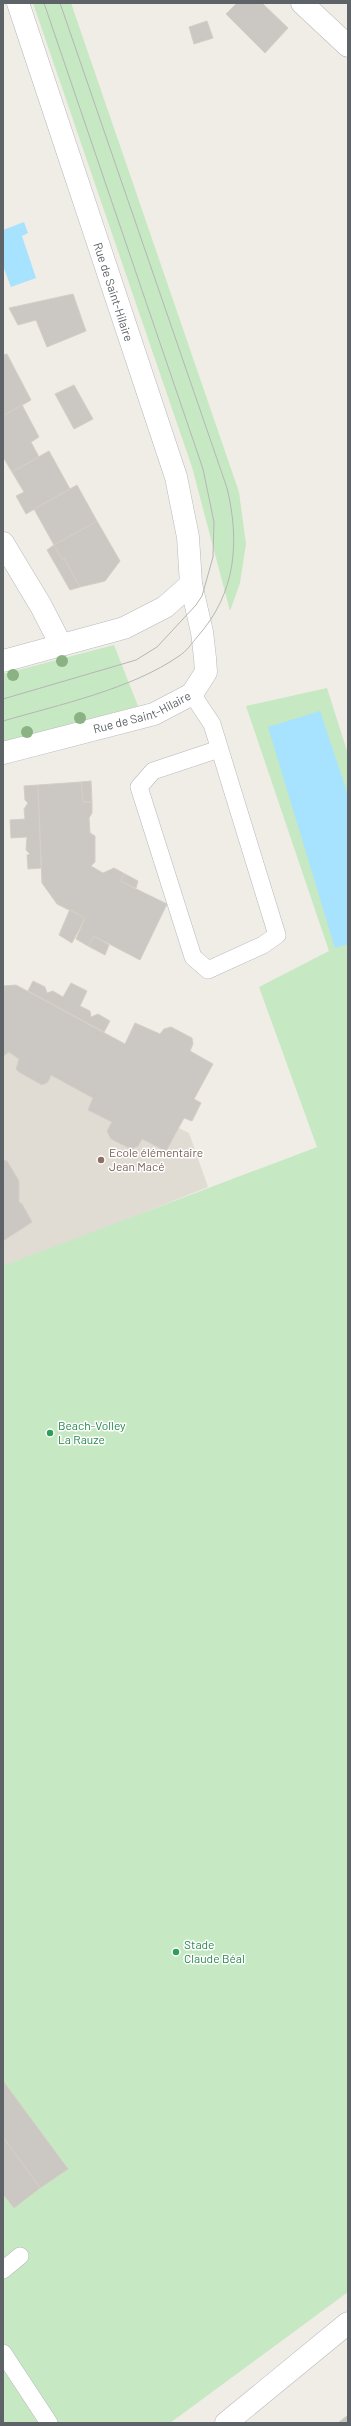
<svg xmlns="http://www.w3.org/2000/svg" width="351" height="2426" font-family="Barlow,sans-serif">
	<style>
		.education { fill: #e0dcd4 }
		.green { fill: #c6e8c2 }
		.water { fill: #a7e2ff }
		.building { fill: #cbc8c3; stroke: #d5cec4 }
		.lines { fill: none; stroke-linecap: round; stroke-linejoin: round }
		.service-casing { stroke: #b6b9bd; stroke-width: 18 }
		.minor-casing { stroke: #b6b9bd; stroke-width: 23 }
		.service { stroke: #fff; stroke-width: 17 }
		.minor { stroke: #fff; stroke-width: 22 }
		.tram { stroke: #b5b6b7; stroke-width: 1 }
		.tree { fill: #8ab282 }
		.education-dot { fill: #8d6e63; stroke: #fff; stroke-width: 1.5 }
		.leisure-dot { fill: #2e9e5b; stroke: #fff; stroke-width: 1.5 }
		.labels { text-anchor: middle; stroke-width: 3; stroke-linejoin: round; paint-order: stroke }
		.street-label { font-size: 12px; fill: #5d6367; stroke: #fff }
		.education-label { font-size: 12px; fill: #785e54; stroke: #fff; text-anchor: start }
		.leisure-label { font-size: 12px; fill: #27864d; stroke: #fff; text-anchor: start }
	</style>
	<rect width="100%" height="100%" fill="#f0ede6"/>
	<!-- education -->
	<path class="education" d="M3,1043L189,1133L208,1187L3,1269Z"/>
	<!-- green -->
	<path class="green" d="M33,3H71L239,492L246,544L240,583L230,611L192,467Z
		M114,645L138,706L3,742V674Z
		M327,688L348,754V2292L170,2423H3V1266L317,1147L259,987L329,951L246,706Z"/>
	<!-- water -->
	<path class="water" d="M24,222L28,233L22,236L36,278L11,287L3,266V230Z
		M320,711L348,795V944L335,948L268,727Z"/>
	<!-- building -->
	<path class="building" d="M237,3H262L288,28L265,53L226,14Z
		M207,21L213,38L194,44L189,27Z
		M73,294L86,331L47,347L36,320L18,325L9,308Z
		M7,354L31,400L3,416V355Z
		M74,385L93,419L74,429L55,394Z
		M22,405L39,437L31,442L39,457L12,472L3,457V416Z
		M49,451L70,489L26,514L16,496L24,492L12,472Z
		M77,485L97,521L54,545L34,509Z
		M97,521L120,561L105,581L80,587L64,558L62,559L54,545Z
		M54,545L62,559L64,558L80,587L70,590L47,550Z
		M91,781L92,802H83L81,782Z
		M81,782L83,802H92V813L89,818L90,833L95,836V862L91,866L103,873L114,868L125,874L120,881L167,904L140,960L94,936L88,946L76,939L85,918L57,904L42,883L38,785Z
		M38,785L41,868L28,869L27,855L30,854L26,850L27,837L11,838L10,820L25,819L24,809L28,803L25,800L24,786Z
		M125,874L138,881L136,888L120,881Z
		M70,909L85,918L72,943L59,935Z
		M94,936L109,945L105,955L88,946Z
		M33,981L45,987L47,993L53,991L63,997L71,983L87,991L80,1006L90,1011L91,1017L98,1014L110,1021L104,1032L28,991Z
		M16,985L125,1044L135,1023L160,1034L164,1029L171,1027L192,1038L193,1044L190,1051L213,1064L194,1099L201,1103L192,1121L184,1118L166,1151L142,1139L138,1146L131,1149L111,1139L107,1131L112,1122L88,1110L93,1098L51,1075L48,1082L42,1085L19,1072L16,1069L19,1059L9,1052L3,1056V986Z
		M3,1160L7,1161L19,1181V1202L22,1204L32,1222L3,1241Z
		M3,2081L68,2169L40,2188L3,2137Z
		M3,2137L40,2188L14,2208L3,2194Z
		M348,2415V2423H338Z"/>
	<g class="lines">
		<defs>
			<path id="service" d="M192,694L212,724L277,935L263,945L208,970L193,957L139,787L153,771L219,749
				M3,2270L20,2256
				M3,2353L49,2423"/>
			<g id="minor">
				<path d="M302,3L348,46"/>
				<path d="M3,543L41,606L61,645"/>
				<path d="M3,661L124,628L165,607L191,584"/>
				<path id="s1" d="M3,753L154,714L192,694L206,672L205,658L202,632L191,584L188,537L176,477L18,3"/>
				<path d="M226,2423L348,2323"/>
			</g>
		</defs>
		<!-- service casing -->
		<use href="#service" class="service-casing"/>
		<!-- minor casing -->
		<use href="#minor" class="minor-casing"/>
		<!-- service -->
		<use href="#service" class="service"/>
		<!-- minor -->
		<use href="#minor" class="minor"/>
		<!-- tram -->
		<path class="tram" d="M3,699L136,660L157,647L196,605L202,596L213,557L214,522L203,469L44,3
			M3,721C58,705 132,689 179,656C186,652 192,643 198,636C236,593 240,542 227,488L60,3"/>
	</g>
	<!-- trees -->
	<g class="tree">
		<circle cx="62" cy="661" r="6"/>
		<circle cx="13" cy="675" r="6"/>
		<circle cx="80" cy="718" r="6"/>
		<circle cx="27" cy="732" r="6"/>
	</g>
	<!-- markers -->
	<circle class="education-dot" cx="101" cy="1160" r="4"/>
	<g class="leisure-dot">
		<circle cx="50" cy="1433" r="4"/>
		<circle cx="176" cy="1952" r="4"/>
	</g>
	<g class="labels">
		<!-- street labels -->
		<g class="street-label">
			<text transform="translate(113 292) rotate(72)" y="4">Rue de Saint-Hilaire</text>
			<text dy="4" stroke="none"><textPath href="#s1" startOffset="145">Rue de Saint-Hilaire</textPath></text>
		</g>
		<!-- education labels -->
		<g class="education-label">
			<text x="109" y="1157">Ecole élémentaire<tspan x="109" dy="14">Jean Macé</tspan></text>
		</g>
		<!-- leisure labels -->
		<g class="leisure-label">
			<text x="58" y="1430">Beach-Volley<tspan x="58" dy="14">La Rauze</tspan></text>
			<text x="184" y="1949">Stade<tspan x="184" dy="14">Claude Béal</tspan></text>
		</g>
	</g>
	<!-- border -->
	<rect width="351" height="2426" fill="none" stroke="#5d6367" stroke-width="8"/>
</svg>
